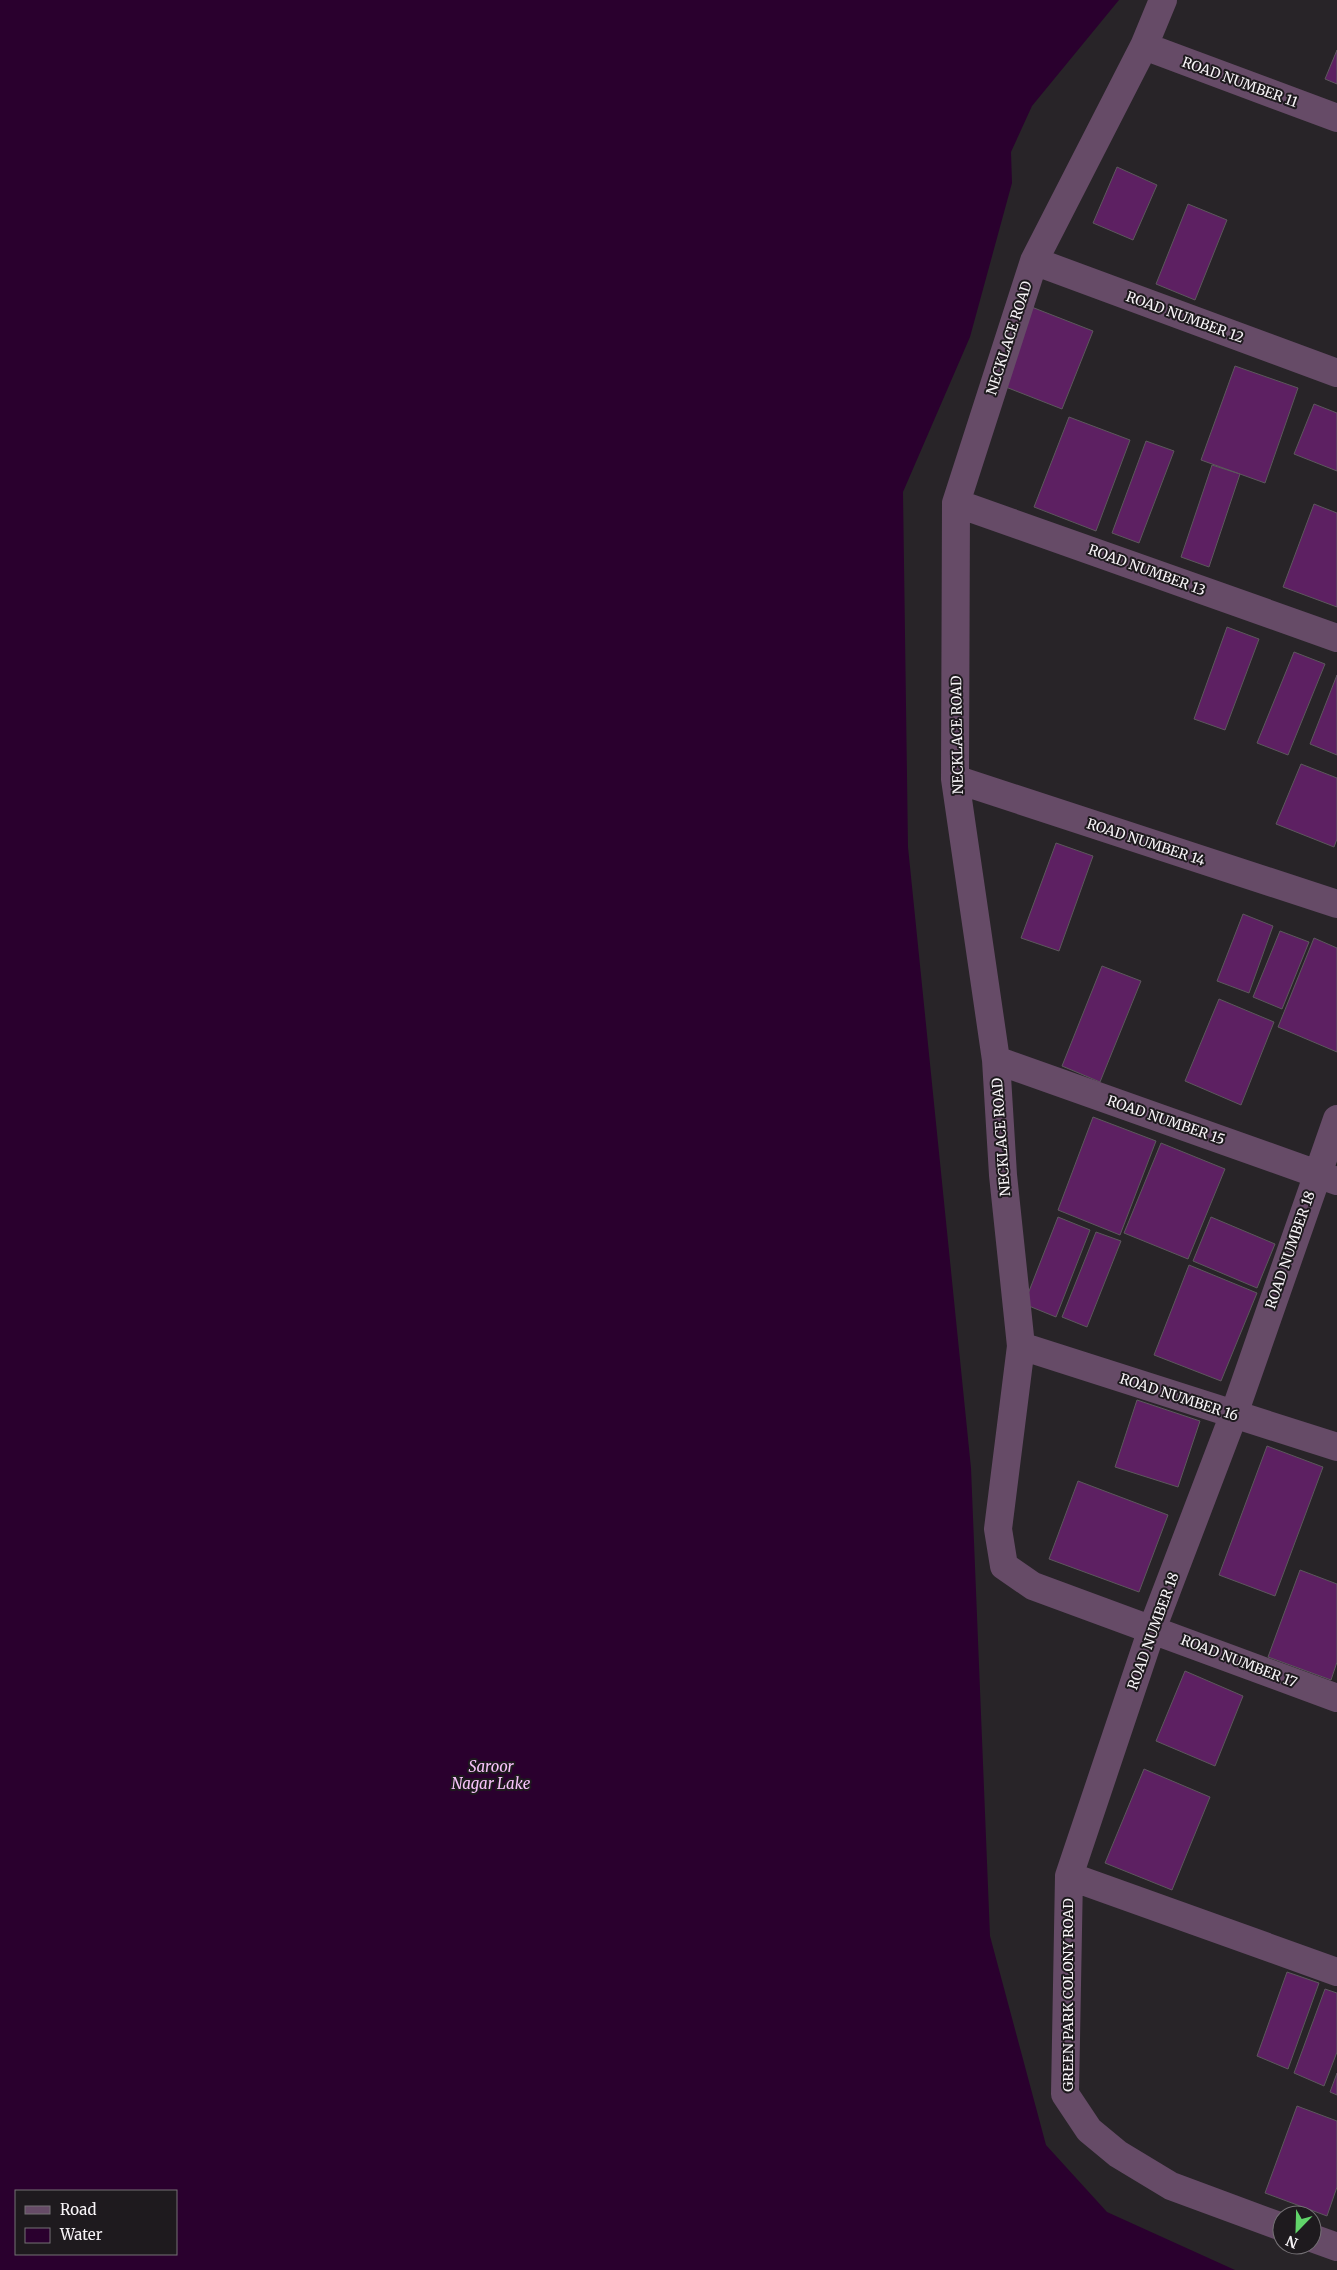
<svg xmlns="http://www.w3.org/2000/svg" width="1337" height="2270" font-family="Merriweather,serif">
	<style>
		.water { fill: #2a002e; fill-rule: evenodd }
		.building { fill: #5d2062; stroke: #5d585d }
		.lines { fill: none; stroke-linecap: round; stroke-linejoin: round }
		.street { stroke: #664b67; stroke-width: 28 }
		.labels { text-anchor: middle; stroke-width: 4; stroke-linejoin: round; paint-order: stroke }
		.street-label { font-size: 14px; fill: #f7f4f7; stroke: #1e1a1e }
		.water-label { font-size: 15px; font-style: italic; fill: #f7c3fa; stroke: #1e1a1e }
	</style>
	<rect width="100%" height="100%" fill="#282428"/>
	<!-- water -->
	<path class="water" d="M0,0H1119L1032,106L1011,152L1012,183L970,337L903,492L908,847L971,1468L990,1936L1046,2145L1107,2212L1235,2270H0ZM16,2191H176V2254H16Z"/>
	<!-- building -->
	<path class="building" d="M1337,50V84L1325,79Z
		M1117,167L1157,185L1133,240L1093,223Z
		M1188,204L1227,220L1195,300L1156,284Z
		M1029,306L1093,331L1062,409L998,384Z
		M1235,366L1298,388L1265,483L1201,460Z
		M1314,404L1337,413V471L1294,454Z
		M1069,417L1130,440L1096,531L1034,507Z
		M1146,441L1174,451L1139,543L1112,533Z
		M1212,465L1240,474L1209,567L1181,557Z
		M1314,504L1337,513V607L1283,587Z
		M1227,627L1259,639L1225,730L1194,719Z
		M1294,652L1325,664L1288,755L1257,743Z
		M1337,675V755L1310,744Z
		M1301,764L1337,778V839L1334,847L1276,824Z
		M1056,843L1093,856L1059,951L1021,938Z
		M1243,914L1273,926L1249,993L1217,981Z
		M1280,931L1309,942L1282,1009L1253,997Z
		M1314,938L1337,948V1052L1278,1027Z
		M1102,966L1141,981L1100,1082L1062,1066Z
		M1219,999L1274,1022L1241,1105L1185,1081Z
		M1093,1117L1156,1141L1120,1235L1058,1210Z
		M1161,1143L1225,1169L1188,1259L1124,1233Z
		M1058,1217L1090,1230L1056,1317L1024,1304Z
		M1211,1217L1275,1244L1257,1288L1193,1261Z
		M1096,1232L1121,1241L1087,1327L1062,1317Z
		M1189,1265L1257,1293L1221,1381L1154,1355Z
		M1137,1400L1200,1421L1178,1487L1115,1467Z
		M1267,1446L1323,1467L1275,1596L1219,1575Z
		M1078,1481L1168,1515L1139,1592L1049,1559Z
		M1300,1570L1337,1584V1662L1331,1680L1268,1657Z
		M1185,1671L1243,1696L1215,1766L1156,1741Z
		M1144,1769L1210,1797L1172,1890L1105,1863Z
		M1287,1972L1319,1983L1288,2069L1257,2056Z
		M1325,1989L1337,1993V2052L1324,2086L1294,2073Z
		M1337,2073V2095L1330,2092Z
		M1297,2106L1337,2121V2187L1327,2216L1265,2193Z"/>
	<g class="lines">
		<!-- street -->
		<path class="street" d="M1163,0L1144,46L1034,261L956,503L955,779L996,1060L1003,1175L1021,1346L998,1529L1004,1566L1033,1586L1337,1698
			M1144,46L1337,118
			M1034,261L1337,373
			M956,503L1337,638
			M955,779L1337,904
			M996,1060L1337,1181
			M1337,1119L1234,1414L1152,1629L1069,1876L1337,1972
			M1021,1346L1337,1447
			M1069,1876L1065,2094L1089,2130L1118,2154L1171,2186L1282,2227
			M1312,2238L1337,2247"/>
	</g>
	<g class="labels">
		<!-- street labels -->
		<g class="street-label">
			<text transform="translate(1240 82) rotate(20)" y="5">ROAD NUMBER 11</text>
			<text transform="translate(1185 317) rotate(20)" y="5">ROAD NUMBER 12</text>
			<text transform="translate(1009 338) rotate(-72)" y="5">NECKLACE ROAD</text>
			<text transform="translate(1147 570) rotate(20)" y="5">ROAD NUMBER 13</text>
			<text transform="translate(957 735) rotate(-91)" y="5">NECKLACE ROAD</text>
			<text transform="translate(1146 842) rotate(18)" y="5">ROAD NUMBER 14</text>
			<text transform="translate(1166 1120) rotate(19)" y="5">ROAD NUMBER 15</text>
			<text transform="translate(1001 1137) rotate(-94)" y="5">NECKLACE ROAD</text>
			<text transform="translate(1290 1250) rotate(-71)" y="5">ROAD NUMBER 18</text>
			<text transform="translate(1179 1397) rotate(18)" y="5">ROAD NUMBER 16</text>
			<text transform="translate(1153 1631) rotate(-70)" y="5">ROAD NUMBER 18</text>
			<text transform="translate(1239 1661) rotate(21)" y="5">ROAD NUMBER 17</text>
			<text transform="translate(1068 1995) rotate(-90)" y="5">GREEN PARK COLONY ROAD</text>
		</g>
		<!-- water labels -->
		<g class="water-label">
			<text x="491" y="1772">Saroor<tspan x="491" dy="17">Nagar Lake</tspan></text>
		</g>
	</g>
	<!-- legend -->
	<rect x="15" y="2190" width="162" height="65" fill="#1e1a1e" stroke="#757175"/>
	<rect x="25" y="2206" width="25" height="8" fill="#664b67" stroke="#757175"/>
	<text x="60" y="2215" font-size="15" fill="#f7f4f7">Road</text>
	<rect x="25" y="2228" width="25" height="15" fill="#2a002e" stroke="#757175"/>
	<text x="60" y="2240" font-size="15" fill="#f7f4f7">Water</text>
	<!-- north arrow -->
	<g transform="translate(1297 2230) rotate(203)"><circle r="24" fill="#1e1a1e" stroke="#757175"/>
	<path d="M0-4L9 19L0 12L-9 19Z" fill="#61d46a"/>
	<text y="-8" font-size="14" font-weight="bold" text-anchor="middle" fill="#f7f4f7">N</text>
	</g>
</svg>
